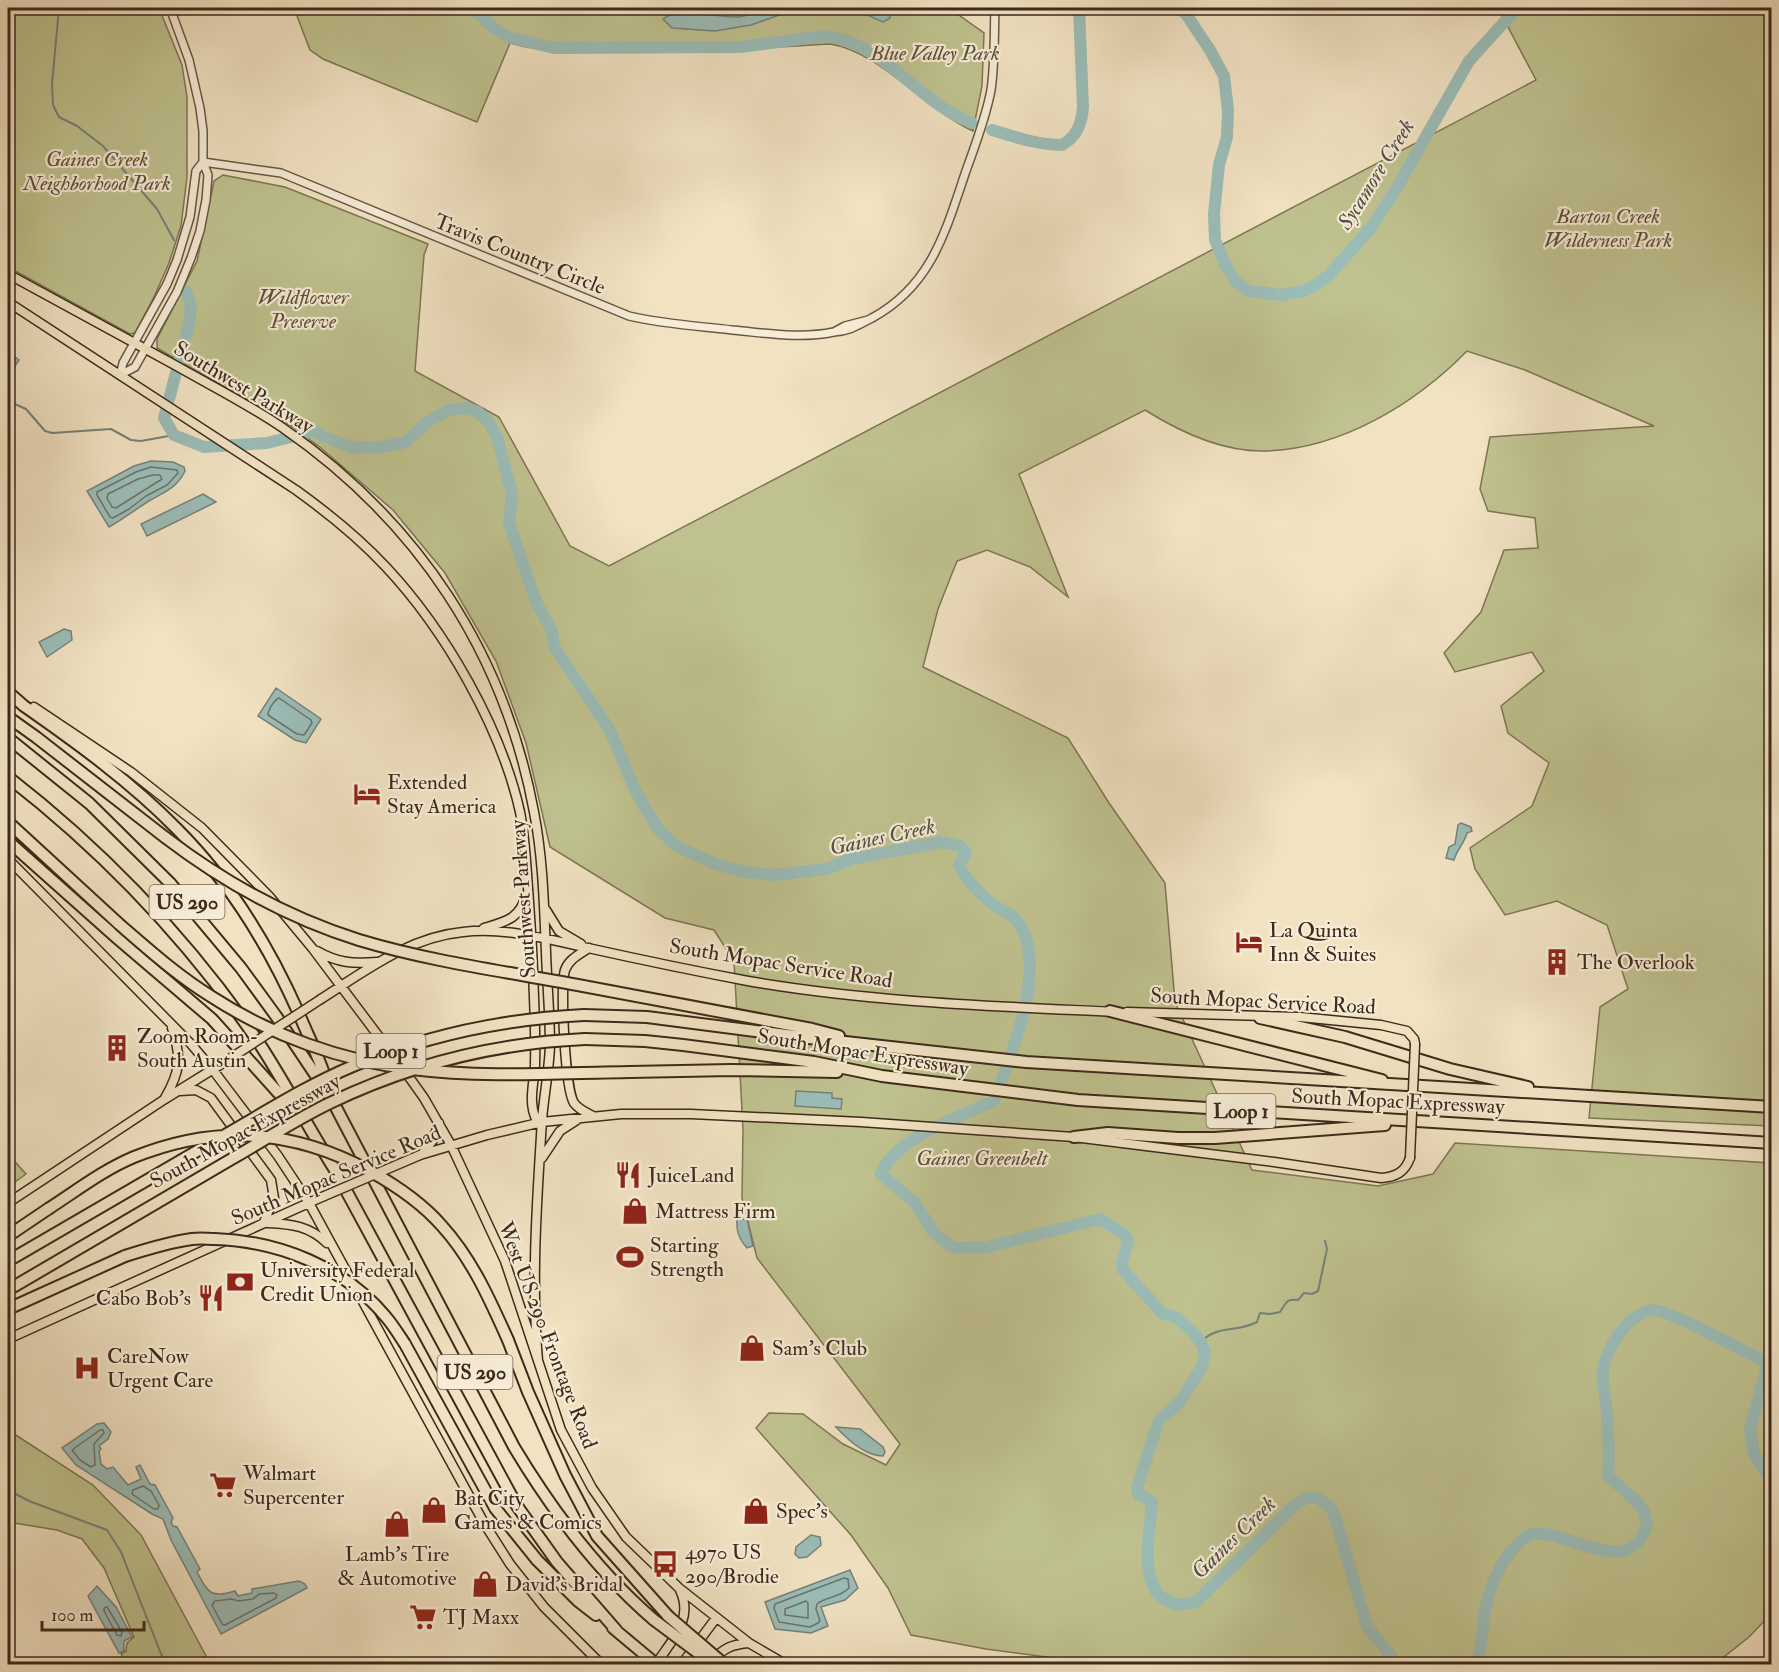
<svg xmlns="http://www.w3.org/2000/svg" width="1779" height="1672" font-family="'IM FELL Double Pica',serif">
	<style>
		.green { fill: #bfc28f; stroke: #7e7654; stroke-width: 1.5 }
		.water { fill: #9bbdb8; stroke: #758279; stroke-width: 1.5 }
		.lines { fill: none; stroke-linecap: round; stroke-linejoin: round }
		.shore { stroke: #6c7469; stroke-width: 1.5 }
		.stream { stroke: #758279; stroke-width: 2 }
		.river { stroke: #9bbdb8; stroke-width: 12 }
		.minor-casing { stroke: #695844; stroke-width: 10 }
		.major-casing { stroke: #3c2a1a; stroke-width: 11 }
		.highway-casing { stroke: #3c2a1a; stroke-width: 14 }
		.minor { stroke: #f6ecd7; stroke-width: 7 }
		.major { stroke: #f1e2c2; stroke-width: 8 }
		.highway { stroke: #f1e2c2; stroke-width: 10 }
		.major-bridge-casing { stroke: #3c2a1a; stroke-width: 11; stroke-linecap: butt }
		.highway-bridge-casing { stroke: #3c2a1a; stroke-width: 14; stroke-linecap: butt }
		.major-bridge { stroke: #f1e2c2; stroke-width: 8 }
		.highway-bridge { stroke: #f1e2c2; stroke-width: 10 }
		.labels { text-anchor: middle; stroke-width: 4.5; stroke-linejoin: round; paint-order: stroke }
		.shield { fill: #f6ecd7; stroke: #746453; stroke-width: 1.5 }
		.shield-label { font-size: 20px; font-weight: bold; fill: #3c2a1a }
		.park-label { font-size: 21px; font-style: italic; fill: #5d5037; stroke: #f6ecd7 }
		.street-label { font-size: 21px; fill: #3c2a1a; stroke: #f6ecd7 }
		.poi-label { font-size: 21px; fill: #3c2a1a; stroke: #f6ecd7; text-anchor: start }
		.water-label { font-size: 22px; font-style: italic; fill: #544f42; stroke: #f6ecd7 }
	</style>
	<rect width="100%" height="100%" fill="#f1e2c2"/>
	<filter id="stains"><feTurbulence type="fractalNoise" baseFrequency=".00333" numOctaves="4"/><feColorMatrix values="0 0 0 0 .2 0 0 0 0 .09 0 0 0 0 .02 0 0 0 .5 -.17"/></filter>
	<radialGradient id="worn" r=".72"><stop offset=".6" stop-color="#630" stop-opacity="0"/><stop offset="1" stop-color="#630" stop-opacity=".3"/></radialGradient>
	<!-- green -->
	<path class="green" d="M8,8H159L182,65L187,97V177L181,226L169,263L154,297L135,333L130,334L8,267Z
		M294,8H949L984,33L982,86L973,131C925,109 879,51 830,44C759,48 690,53 619,52C582,52 545,53 510,43L477,122L323,59L310,50Z
		M1498,8H1771V1126L1589,1118L1600,1007L1628,989L1607,925L1557,901L1505,915L1475,869L1470,848L1532,806L1549,763L1508,733L1501,706L1544,671L1532,652L1455,672L1444,653L1481,612L1504,550L1538,548L1535,518L1488,511L1480,489L1490,437L1654,426L1525,370L1467,351C1415,404 1341,449 1265,451C1222,452 1180,432 1145,410L1019,474L1068,597L1030,567L987,550L957,561L938,609L923,667L1068,738L1109,803L1165,883L1175,1002L1252,1170L1378,1186L1433,1174L1455,1143L1771,1163V1614L1749,1637L1715,1664H1101L986,1649L911,1635L888,1588L851,1535L756,1428L769,1413L803,1414L843,1444L886,1465L900,1444L757,1258L742,1198L743,1129L734,961L714,930L665,918L550,847L526,743L496,661L445,573L393,510L321,448L290,425L157,348V339L197,261L214,181L223,175L285,187L428,244L424,255L415,371L499,417L570,546L609,566L1536,80Z
		M8,1154L26,1174L8,1187Z
		M8,1430L93,1485L141,1535L206,1656L190,1664H127L121,1654L126,1651L127,1643L134,1637L104,1568L82,1539L57,1530L8,1522Z"/>
	<!-- water -->
	<path class="water" d="M769,8H799L751,25L715,31L672,28L663,19C680,6 716,18 737,17C748,16 759,11 769,8Z
		M851,8H888L890,18L883,22Z
		M8,352L19,360L10,374L8,372Z
		M151,461L173,462L184,467L185,471C177,488 164,492 149,501C136,509 123,519 109,527L87,491L134,466Z
		M203,494L216,502L147,536L141,524Z
		M64,629L71,631L72,640L47,657L39,642Z
		M276,688L321,719L306,743L295,740L258,716Z
		M1461,823L1471,827L1472,831L1467,833C1464,844 1457,849 1454,860L1446,858L1449,847L1455,844L1458,825Z
		M796,1091L832,1093V1098L842,1099L841,1109L795,1106Z
		M737,1219H747L753,1246L747,1248C739,1239 736,1231 737,1219Z
		M104,1423L111,1432L108,1439L99,1446L101,1449L99,1451L101,1464L107,1469L113,1467L128,1485L141,1479L136,1467L140,1465L150,1484L155,1485L173,1518L171,1522L173,1526L177,1527L200,1569L197,1572C208,1592 210,1599 235,1591L238,1596L252,1593V1589L299,1581L305,1584L307,1588L221,1634L171,1540L163,1519L152,1514L76,1465L62,1448L97,1424Z
		M836,1427L860,1429L883,1447L885,1452L883,1456C865,1456 847,1439 836,1427Z
		M811,1535L820,1537L821,1545L807,1557L799,1558L795,1554L796,1547Z
		M850,1570L858,1588L845,1600L821,1607L828,1626L811,1633L775,1629L765,1602Z
		M97,1586L116,1607L132,1637L124,1641V1651L119,1653L88,1596Z"/>
	<g class="lines">
		<!-- shore -->
		<path class="shore" d="M151,467L177,470L178,473L167,485L146,496L129,509L113,518L110,517L97,495V492L136,472Z
			M153,475H160L162,479L116,508L112,507L107,498L108,494L138,479Z
			M279,698L311,720L312,723L304,735L297,734L268,715C268,710 274,700 279,698Z
			M100,1430H103L104,1433L94,1444L95,1465L91,1467L80,1460L72,1450Z
			M143,1486L151,1491L159,1505L158,1509H154L132,1494L133,1490Z
			M844,1578L848,1579L849,1588C839,1598 827,1596 817,1604L816,1609L820,1621L818,1623L810,1627L779,1622L774,1608L775,1604Z
			M274,1593L277,1595L276,1598L225,1625L222,1624L212,1605L215,1601L231,1599L239,1601L253,1599L259,1594Z
			M806,1601L808,1603V1618L785,1615V1609Z
			M107,1607L122,1632L121,1636L117,1635L104,1611V1608Z"/>
		<!-- stream -->
		<path class="stream" d="M59,8L52,84L53,105L59,117L77,126L103,146L157,209L174,240
			M8,401L26,409L45,431L52,433L111,429L131,440L141,441L174,435
			M1201,1342C1216,1325 1236,1333 1257,1322L1260,1313L1270,1314L1280,1312C1286,1304 1286,1298 1298,1300L1304,1293L1312,1294L1318,1291L1327,1249L1325,1241
			M8,1490L29,1501L107,1530L121,1552L161,1654L168,1664"/>
		<!-- river -->
		<path class="river" d="M472,8L494,28L508,37L554,48L740,47L824,36C884,42 918,103 972,123
			M1178,8L1186,14L1210,50L1224,76L1228,110L1227,137L1219,165L1214,214L1215,240L1226,266L1235,281L1248,291L1281,295L1303,291L1314,286L1329,275L1370,229L1396,189L1469,61L1517,8
			M992,130C1015,137 1038,145 1062,145C1077,137 1082,123 1083,107L1079,8
			M186,291L191,306L189,324L164,418L174,435L204,447L267,443L315,431L322,436L353,448L381,447L406,442L427,422L449,410L466,408L478,412L488,421L497,437L512,494L509,523L535,599L552,632L554,647L610,730L635,790L658,829L678,847L718,865L745,872L774,875L827,869L851,859L941,842L960,846L966,853L959,865C965,879 982,896 995,906C1001,910 1009,913 1014,918C1053,956 1010,1058 994,1101C960,1117 896,1137 881,1174L915,1203L935,1234L954,1248L987,1247L1100,1219L1124,1234L1128,1241L1122,1263L1123,1270L1163,1314L1176,1317L1192,1331L1201,1342L1205,1353L1202,1367L1179,1403L1159,1420L1137,1488L1138,1494L1152,1502C1150,1528 1141,1570 1157,1593C1161,1599 1171,1602 1177,1605L1196,1602L1297,1503L1307,1498L1316,1497L1331,1508L1336,1520L1367,1626L1397,1664
			M1772,1350L1750,1429L1754,1454L1772,1481
			M1474,1664C1482,1651 1481,1640 1483,1625C1486,1597 1496,1565 1517,1545C1520,1543 1524,1538 1527,1536C1553,1523 1614,1571 1638,1542C1642,1538 1644,1531 1647,1526L1644,1511L1635,1500L1608,1476C1610,1452 1608,1427 1606,1403C1605,1393 1601,1380 1603,1371C1606,1347 1628,1314 1653,1310C1665,1308 1752,1355 1769,1364"/>
		<defs>
			<path id="minor" d="M203,162L281,173L629,316C663,324 697,326 732,330C766,333 800,339 834,332
				M868,320L845,326L834,332C850,331 858,325 872,318C933,285 946,229 967,168C976,143 986,117 991,90C995,63 994,35 995,8
				M120,375L135,367L177,292L191,258L200,231L206,200L208,175L203,162V131L200,108L189,60L170,8
				M120,375L123,363L167,284L177,260L190,217L196,171L203,162"/>
			<path id="major" d="M8,274C63,304 118,334 173,364C210,385 248,404 283,428C417,521 504,651 534,812C543,858 544,905 546,952C547,983 550,1015 550,1046C549,1071 544,1095 542,1120C537,1200 531,1281 538,1361
				M8,302L296,490C328,513 359,538 386,567C445,630 501,727 520,812C525,837 526,862 528,888C530,916 532,943 533,970C534,1002 536,1034 535,1065C534,1083 528,1102 536,1119L542,1122
				M34,707L131,772L202,828L269,896L313,949L404,1070L424,1098L451,1145L505,1261L561,1430L592,1488L626,1537L679,1588L749,1643L785,1664
				M8,859L191,1044L213,1070L278,1156L309,1203L484,1523L510,1564L544,1607L601,1664
				M546,910L559,931L581,944
				M484,928C508,921 519,919 527,894
				M589,948C580,954 569,959 565,970C560,986 565,1089 574,1103C578,1109 587,1113 593,1116
				M317,951C338,963 353,964 377,962
				M321,999C365,971 409,937 463,932C505,927 547,939 588,948C642,960 695,971 748,981C869,1002 992,1006 1114,1012
				M1127,1012L1300,1017L1381,1025L1407,1031L1414,1039L1415,1044
				M180,1091L196,1090L211,1098L271,1180L274,1198L264,1222
				M165,1098C180,1072 182,1058 172,1028
				M423,1153L433,1140L439,1123
				M420,1155L487,1135L542,1122L621,1114H691L861,1122L1074,1137L1274,1162L1381,1178C1396,1177 1405,1172 1410,1158
				M542,1158L560,1131L577,1120
				M8,1203L165,1099L223,1063
				M268,1223C292,1224 309,1226 327,1243
				M8,1339L313,1201
				M713,1661C722,1648 734,1644 749,1643
				M656,1664C672,1640 694,1619 680,1590
				M682,1664L716,1618"/>
			<path id="highway" d="M8,692L24,706C77,743 131,782 177,829C230,882 269,946 299,1014C309,1038 321,1061 328,1086
				M8,717L36,737L166,838
				M8,738L89,803L170,883L241,968L276,1016L331,1098L514,1447C553,1512 597,1571 654,1620
				M8,777C102,850 187,939 255,1037C284,1080 307,1126 335,1170L517,1506L557,1562L617,1631
				M8,822L119,924
				M8,841L117,938L212,1019L291,1107
				M583,986L812,1029L839,1036
				M1110,1011L1382,1080
				M584,1015L647,1017L809,1038L1026,1062L1772,1107
				M1260,1018L1345,1037L1450,1069L1528,1087
				M585,1039L645,1041L683,1045L814,1062L882,1076L1078,1100L1772,1143
				M630,1072L731,1070L837,1072
				M1074,1137L1108,1133L1178,1138H1215L1385,1125
				M8,1236L48,1209
				M8,1261L216,1140
				M8,1290L235,1157
				M8,1309L125,1256
				M508,1340L528,1392L565,1475L597,1536L668,1616
				M405,1344L495,1508L537,1560L578,1601L596,1615
				M613,1628L656,1664"/>
		</defs>
		<!-- minor casing -->
		<use href="#minor" class="minor-casing"/>
		<!-- major casing -->
		<use href="#major" class="major-casing"/>
		<!-- highway casing -->
		<use href="#highway" class="highway-casing"/>
		<!-- minor -->
		<use href="#minor" class="minor"/>
		<!-- major -->
		<use href="#major" class="major"/>
		<!-- highway -->
		<use href="#highway" class="highway"/>
		<defs>
			<path id="major-bridge" d="M223,1063L321,999
				M1410,1158L1415,1044
				M315,1200L420,1155"/>
			<path id="highway-bridge" d="M166,838C225,883 289,918 359,940C432,962 509,972 583,986
				M119,924C149,950 178,976 212,997C271,1035 341,1061 412,1069C484,1078 558,1073 630,1072
				M225,1135C267,1111 308,1085 353,1066C427,1035 504,1019 584,1015
				M235,1157C266,1139 297,1119 330,1103C411,1064 495,1043 585,1039
				M48,1209C76,1191 103,1170 134,1157C216,1124 293,1129 370,1171C397,1186 422,1203 442,1226C472,1259 490,1300 508,1340
				M125,1256C147,1249 170,1242 192,1239C200,1238 208,1239 215,1239C278,1241 345,1267 386,1317C393,1325 399,1335 405,1344
				M668,1616L724,1664
				M654,1620L713,1664"/>
		</defs>
		<!-- major-bridge casing -->
		<use href="#major-bridge" class="major-bridge-casing"/>
		<!-- highway-bridge casing -->
		<use href="#highway-bridge" class="highway-bridge-casing"/>
		<!-- major-bridge -->
		<use href="#major-bridge" class="major-bridge"/>
		<!-- highway-bridge -->
		<use href="#highway-bridge" class="highway-bridge"/>
	</g>
	<!-- icons -->
	<defs>
		<symbol id="hotel-bare" viewBox="-9 -9 18 18"><path d="M-6-4.5h1.5V1H6V5H4.5V3h-9V5H-6ZM-4 0a1.8 1.8 0 1 1 3.6 0ZM.5 0V-2.5h3Q6-2.5 6 0Z" fill="#8f2418" stroke="#f6ecd7" stroke-width="2.5" paint-order="stroke"/></symbol>
		<symbol id="building-bare" viewBox="-9 -9 18 18"><path d="M-4-6H4V6H1V3H-1V6H-4ZM-2.5-4.3h1.7v1.8h-1.7ZM.8-4.3h1.7v1.8H.8ZM-2.5-1h1.7V.8h-1.7ZM.8-1h1.7V.8H.8Z" fill="#8f2418" stroke="#f6ecd7" stroke-width="2.5" paint-order="stroke"/></symbol>
		<symbol id="restaurant-bare" viewBox="-9 -9 18 18"><path d="M-5-6h1v4h1v-4h1v4h1v-4h1v5L-1.5 .5V6h-2V.5L-5-1ZM5-6V6H3V1.5H1.5Q1.5-4 5-6Z" fill="#8f2418" stroke="#f6ecd7" stroke-width="2.5" paint-order="stroke"/></symbol>
		<symbol id="shop-bare" viewBox="-9 -9 18 18"><path d="M-5-2.5h2.3a2.7 3.5 0 0 1 5.4 0H5L5.5 6h-11ZM-1.5-2.5h3a1.5 2.3 0 0 0-3 0Z" fill="#8f2418" stroke="#f6ecd7" stroke-width="2.5" paint-order="stroke"/></symbol>
		<symbol id="stadium-bare" viewBox="-9 -9 18 18"><path d="M0-5a6.5 5 0 1 0 0 10a6.5 5 0 1 0 0-10ZM-3.5-1.8h7v3.6h-7Z" fill="#8f2418" stroke="#f6ecd7" stroke-width="2.5" paint-order="stroke"/></symbol>
		<symbol id="bank-bare" viewBox="-9 -9 18 18"><path d="M-6-4H6V4H-6ZM0-2.3a2.3 2.3 0 1 0 0 4.6a2.3 2.3 0 1 0 0-4.6Z" fill="#8f2418" stroke="#f6ecd7" stroke-width="2.5" paint-order="stroke"/></symbol>
		<symbol id="hospital-bare" viewBox="-9 -9 18 18"><path d="M-5-5h3v3.5h4V-5h3V5h-3V1.5h-4V5h-3Z" fill="#8f2418" stroke="#f6ecd7" stroke-width="2.5" paint-order="stroke"/></symbol>
		<symbol id="supermarket-bare" viewBox="-9 -9 18 18"><path d="M-6-5.5h2.5l.6 2H6L4.5 2H-2.5L-4.4-4H-6ZM-1.5 3.2a1.3 1.3 0 1 0 .1 0ZM3 3.2a1.3 1.3 0 1 0 .1 0Z" fill="#8f2418" stroke="#f6ecd7" stroke-width="2.5" paint-order="stroke"/></symbol>
		<symbol id="bus-bare" viewBox="-9 -9 18 18"><path d="M-5-6H5V4H4V6H2V4H-2V6H-4V4H-5ZM-3.5-4V0h7V-4ZM-3.5 1.2v1.5H-2V1.2ZM2 1.2v1.5H3.5V1.2Z" fill="#8f2418" stroke="#f6ecd7" stroke-width="2.5" paint-order="stroke"/></symbol>
	</defs>
	<g fill-rule="evenodd">
		<use href="#hotel-bare" x="348" y="775" width="38" height="38"/>
		<use href="#hotel-bare" x="1230" y="923" width="38" height="38"/>
		<use href="#building-bare" x="1538" y="943" width="38" height="38"/>
		<use href="#building-bare" x="98" y="1029" width="38" height="38"/>
		<use href="#restaurant-bare" x="609" y="1156" width="38" height="38"/>
		<use href="#shop-bare" x="616" y="1192" width="38" height="38"/>
		<use href="#stadium-bare" x="611" y="1238" width="38" height="38"/>
		<use href="#bank-bare" x="221" y="1263" width="38" height="38"/>
		<use href="#restaurant-bare" x="192" y="1279" width="38" height="38"/>
		<use href="#shop-bare" x="733" y="1329" width="38" height="38"/>
		<use href="#hospital-bare" x="68" y="1349" width="38" height="38"/>
		<use href="#supermarket-bare" x="204" y="1466" width="38" height="38"/>
		<use href="#shop-bare" x="415" y="1491" width="38" height="38"/>
		<use href="#shop-bare" x="737" y="1492" width="38" height="38"/>
		<use href="#shop-bare" x="378" y="1505" width="38" height="38"/>
		<use href="#bus-bare" x="646" y="1545" width="38" height="38"/>
		<use href="#shop-bare" x="466" y="1565" width="38" height="38"/>
		<use href="#supermarket-bare" x="404" y="1598" width="38" height="38"/>
	</g>
	<g class="labels">
		<!-- shield labels -->
		<g class="shield">
			<rect x="149.5" y="885" width="75" height="34" rx="4.5"/>
			<rect x="356.5" y="1034" width="69" height="34" rx="4.5"/>
			<rect x="1206.5" y="1094" width="69" height="34" rx="4.5"/>
			<rect x="437.5" y="1355" width="75" height="34" rx="4.5"/>
		</g>
		<g class="shield-label">
			<text x="187" y="909">US 290</text>
			<text x="391" y="1058">Loop 1</text>
			<text x="1241" y="1118">Loop 1</text>
			<text x="475" y="1379">US 290</text>
		</g>
		<!-- park labels -->
		<g class="park-label">
			<text x="935" y="60">Blue Valley Park</text>
			<text x="97" y="166">Gaines Creek<tspan x="97" dy="24">Neighborhood Park</tspan></text>
			<text x="1608" y="223">Barton Creek<tspan x="1608" dy="24">Wilderness Park</tspan></text>
			<text x="303" y="304">Wildflower<tspan x="303" dy="24">Preserve</tspan></text>
			<text x="982" y="1165">Gaines Greenbelt</text>
		</g>
		<!-- street labels -->
		<g class="street-label">
			<text transform="translate(520 254) rotate(22)" y="7">Travis Country Circle</text>
			<text transform="translate(244 387) rotate(31)" y="7">Southwest Parkway</text>
			<text transform="translate(523 899) rotate(-94)" y="7">Southwest Parkway</text>
			<text transform="translate(781 963) rotate(9)" y="7">South Mopac Service Road</text>
			<text transform="translate(1263 1001) rotate(3)" y="7">South Mopac Service Road</text>
			<text transform="translate(863 1052) rotate(9)" y="7">South Mopac Expressway</text>
			<text transform="translate(1398 1101) rotate(3)" y="7">South Mopac Expressway</text>
			<text transform="translate(245 1131) rotate(-29)" y="7">South Mopac Expressway</text>
			<text transform="translate(336 1175) rotate(-23)" y="7">South Mopac Service Road</text>
			<text transform="translate(548 1335) rotate(69)" y="7">West US 290 Frontage Road</text>
		</g>
		<!-- poi labels -->
		<g class="poi-label">
			<text x="387" y="789">Extended<tspan x="387" dy="24">Stay America</tspan></text>
			<text x="1269" y="937">La Quinta<tspan x="1269" dy="24">Inn &amp; Suites</tspan></text>
			<text x="1577" y="969">The Overlook</text>
			<text x="137" y="1043">Zoom Room -<tspan x="137" dy="24">South Austin</tspan></text>
			<text x="648" y="1182">JuiceLand</text>
			<text x="655" y="1218">Mattress Firm</text>
			<text x="650" y="1252">Starting<tspan x="650" dy="24">Strength</tspan></text>
			<text x="260" y="1277">University Federal<tspan x="260" dy="24">Credit Union</tspan></text>
			<text x="191" y="1305" text-anchor="end">Cabo Bob's</text>
			<text x="772" y="1355">Sam's Club</text>
			<text x="107" y="1363">CareNow<tspan x="107" dy="24">Urgent Care</tspan></text>
			<text x="243" y="1480">Walmart<tspan x="243" dy="24">Supercenter</tspan></text>
			<text x="454" y="1505">Bat City<tspan x="454" dy="24">Games &amp; Comics</tspan></text>
			<text x="776" y="1518">Spec's</text>
			<text x="685" y="1559">4970 US<tspan x="685" dy="24">290/Brodie</tspan></text>
			<text x="397" y="1561" text-anchor="middle">Lamb's Tire<tspan x="397" dy="24">&amp; Automotive</tspan></text>
			<text x="505" y="1591">David's Bridal</text>
			<text x="443" y="1624">TJ Maxx</text>
		</g>
		<!-- water labels -->
		<g class="water-label">
			<text transform="translate(1375 174) rotate(-58)" y="8">Sycamore Creek</text>
			<text transform="translate(882 836) rotate(-12)" y="8">Gaines Creek</text>
			<text transform="translate(1233 1537) rotate(-44)" y="8">Gaines Creek</text>
		</g>
	</g>
	<!-- margin -->
	<rect width="1779" height="1672" fill="none" stroke="#f1e2c2" stroke-width="30"/>
	<rect x="9" y="9" width="1761" height="1654" fill="none" stroke="#3c2a1a" stroke-width="3"/>
	<rect x="15" y="15" width="1749" height="1642" fill="none" stroke="#3c2a1a" stroke-width="1.5"/>
	<!-- scale -->
	<path d="M42 1621v9h102v-9" fill="none" stroke="#3c2a1a" stroke-width="3"/>
	<text x="51" y="1621" font-size="18" fill="#3c2a1a" stroke="#f6ecd7" stroke-width="4.5" paint-order="stroke">100 m</text>
	<rect width="100%" height="100%" filter="url(#stains)"/>
	<rect width="100%" height="100%" fill="url(#worn)"/>
</svg>
